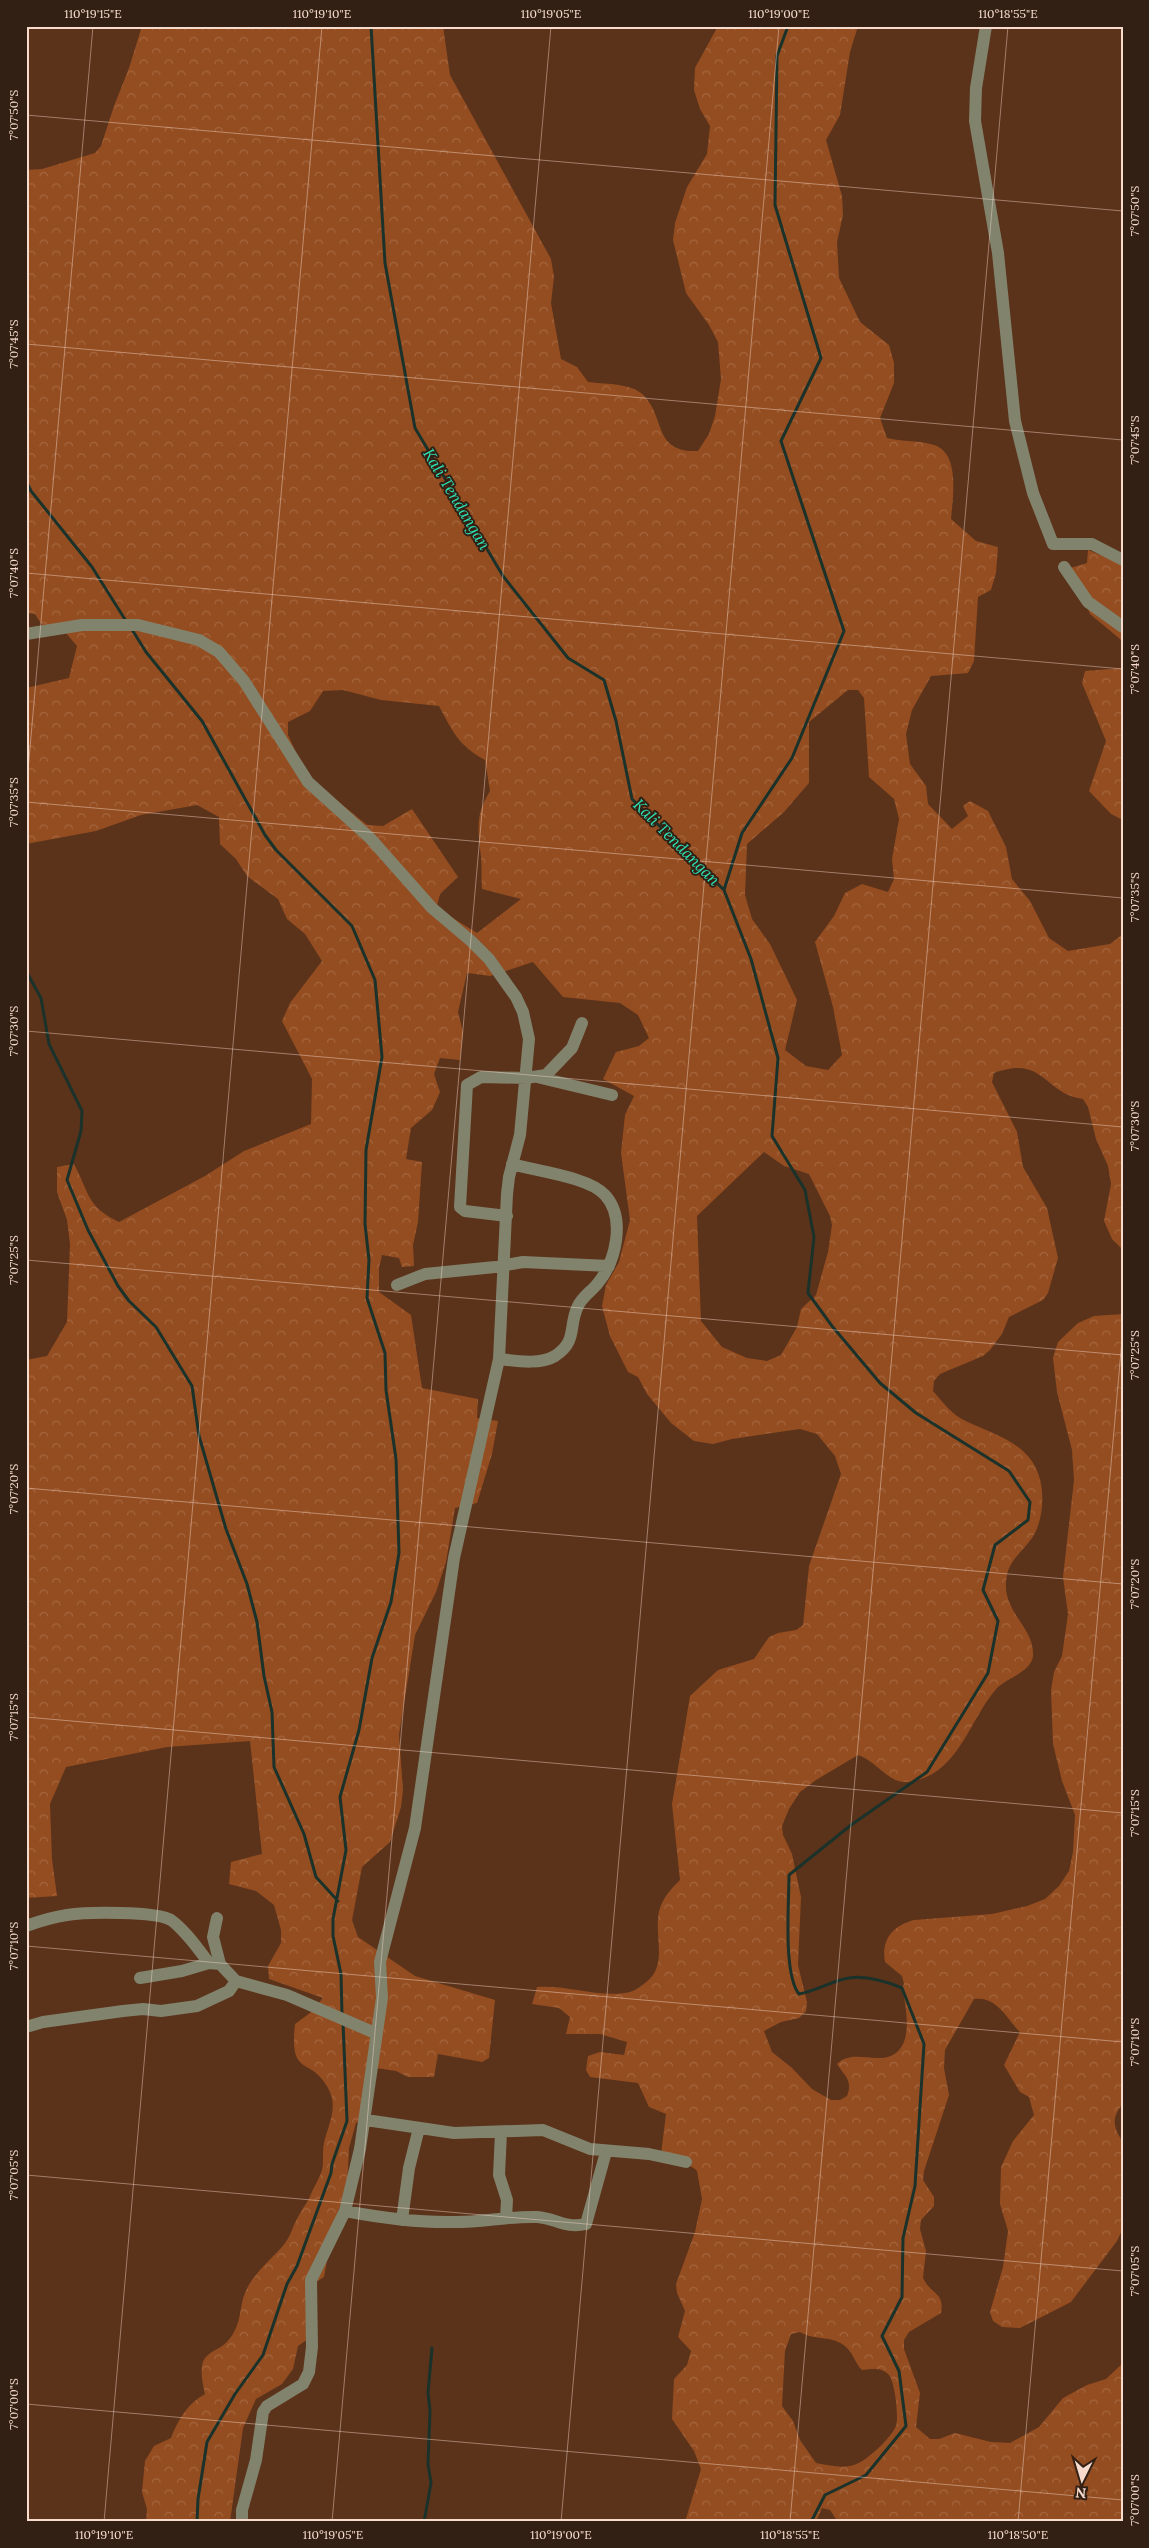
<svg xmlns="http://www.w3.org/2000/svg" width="1149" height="2548" font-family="Lora,serif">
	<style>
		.forest { fill: url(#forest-crowns); fill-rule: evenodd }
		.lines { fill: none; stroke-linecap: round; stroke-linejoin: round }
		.stream { stroke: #1b322a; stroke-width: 3 }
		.minor { stroke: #81836d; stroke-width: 12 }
		.ticks { fill: none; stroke: #f7dcce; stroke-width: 1; stroke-opacity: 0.45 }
		.labels { text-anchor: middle; stroke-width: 4; stroke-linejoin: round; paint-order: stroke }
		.water-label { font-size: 16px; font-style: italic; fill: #2de4b5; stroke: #332015 }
		.neatline { fill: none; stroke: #f7dcce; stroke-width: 2 }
		.ticks-label { font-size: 12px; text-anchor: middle; fill: #f7dcce }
	</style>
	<defs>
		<pattern id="forest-crowns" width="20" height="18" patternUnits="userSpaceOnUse" patternTransform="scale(1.25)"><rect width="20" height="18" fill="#944d20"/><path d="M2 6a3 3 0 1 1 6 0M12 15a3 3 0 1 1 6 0" fill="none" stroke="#a4663f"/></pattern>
	</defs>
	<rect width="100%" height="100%" fill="#5b321a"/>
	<!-- forest -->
	<path class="forest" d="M142,26H443L450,75L551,259L554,277L551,303L561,359L577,367L588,382C603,384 628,383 641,393C667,415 651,453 698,451L709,434L715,416L721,379L718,342L709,325L686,293L673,240L675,223L687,187L707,154L710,126L700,109L694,90L695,68L718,26H858L850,52L840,115L826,140L842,196L843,215L837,242L839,278L860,322L889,345L894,363V383L880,418L887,438C902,442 919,440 934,445C960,453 953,497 951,519L976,541L998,547L996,573L991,590L978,597L974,661L968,673L931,676L912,710L906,734L910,764L926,786L928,804L952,829L968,816L963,806L970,801L988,811L1006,847L1012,879L1030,901L1049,938L1068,951L1110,944L1123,934V1250L1112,1239L1104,1221L1111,1184L1108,1166L1096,1139L1088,1107L1083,1099C1044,1094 1044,1054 994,1073L992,1082L1017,1132L1023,1167L1047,1208L1058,1258L1048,1293L1043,1300L1009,1317L1002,1334L990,1350L983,1356L940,1374L934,1381L933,1391C941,1400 950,1412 960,1418C989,1434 1028,1440 1039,1476C1045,1494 1043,1522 1032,1538C1023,1551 1010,1560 1007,1575C999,1611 1035,1626 1033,1656C1031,1672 1007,1678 997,1688C968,1721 958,1777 907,1782C889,1784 875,1760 858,1755L816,1780L800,1792L789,1809L782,1826L783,1835L792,1854L801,1897L798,1965L807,2002L806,2011L799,2018L781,2022L764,2031L772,2052L792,2068L812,2089L831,2100H840L847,2096C853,2081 845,2076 837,2064C850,2052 865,2059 881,2058C916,2056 907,2010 902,1988L904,1984L902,1976L885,1962C881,1940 892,1926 914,1920L992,1914L1027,1906L1045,1899L1059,1886L1069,1871L1073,1852L1075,1815L1062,1781L1053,1744L1051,1690L1054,1672L1062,1656L1068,1614L1063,1577L1074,1480L1072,1450L1057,1392L1053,1358L1058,1342L1078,1323L1094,1316L1123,1314V2104C1111,2117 1113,2128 1123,2142V2228L1117,2241L1071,2302L1020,2328L1002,2327L993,2321L990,2312L1003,2267L1008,2231L1000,2204L1001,2167L1013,2141L1034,2115L1029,2097L1020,2092L1004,2065L1020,2032C1006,2018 997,1996 974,1999L945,2050L944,2068L949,2095L924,2171L923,2180L934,2197V2206L921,2220L920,2229L926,2251L923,2278C931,2295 945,2292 941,2313L909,2332L904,2340V2349L920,2393L916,2427L930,2439H939L955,2433L991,2442L1010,2443L1039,2427L1063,2398L1087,2385L1106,2379L1123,2363V2522H838L830,2510L822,2508L816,2522H685L701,2469L694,2451L672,2419L674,2379L687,2365L691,2351L678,2337L685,2311L677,2293L676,2284L695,2232L702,2199L697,2171C690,2162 671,2163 660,2162L666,2114L649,2107L638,2083L590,2077L586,2070L588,2056L600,2052L624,2055L627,2042L600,2034H566L570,2017L559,2008L532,2004L537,1987C568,1985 595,1997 625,1993C633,1992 639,1988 645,1983C670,1965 652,1933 660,1908C664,1896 672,1888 680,1880L672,1804L690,1696L718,1670L754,1659L769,1637L778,1633L796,1630L803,1625L809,1566L841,1474L835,1456L817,1434L800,1429L732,1439L713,1444L694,1441L671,1423L647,1394L638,1377L628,1372L610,1336L602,1306L606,1285L619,1262L630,1220L621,1153L625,1115L634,1096L603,1079L616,1052L639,1046L649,1038L638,1015L620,1003L563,997L533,962L490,976L467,973L458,1012L463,1032L460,1060L440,1058L434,1074L440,1092L432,1110L411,1128L406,1159L422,1162L418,1222L413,1245L414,1266L402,1267L399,1258L382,1255L379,1268V1292L411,1315L422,1388L478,1399L477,1418L498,1421L492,1454L477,1503L455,1508L446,1562L436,1592L415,1635L399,1735L403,1790L401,1807L390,1842L362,1867L352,1920L358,1937L415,1976L495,2000L489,2058L482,2062L438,2054L434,2077H408L396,2071L376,2068L370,2114L356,2123L349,2148L347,2189L334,2222L324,2277L313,2284L315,2334L298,2346L293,2369L282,2384L256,2399L243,2428L230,2522H146L147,2509L142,2492L145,2461L154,2446L171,2438C178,2420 187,2404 205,2394C192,2340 220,2362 235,2330C241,2319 240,2305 245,2293C252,2275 269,2261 282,2247C291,2237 292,2227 298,2217C302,2209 308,2202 311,2194C314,2187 320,2177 322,2170C324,2161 322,2152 324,2143C328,2125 339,2107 328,2088C310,2055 289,2079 295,2024L310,2013L323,1998L269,1979L268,1966L281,1943V1930L274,1905L256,1891L229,1884L231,1862L262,1854L250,1741L167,1747L66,1767L50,1804L52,1859L57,1896L26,1898V1360L47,1356L67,1322L70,1244L67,1220L57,1192V1167L74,1164C90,1194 86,1206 119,1222L205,1176L244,1151L311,1124L312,1079L282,1021L290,1003L322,961L305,934L287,919L278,899L247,876L236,859L220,844L219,817L197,805L141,815L96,831L26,844V688L69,678L77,646L66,633L49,636L35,614L26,613V170L42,169L95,153L101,146L114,106L129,68ZM343,690L381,700L439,706C453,732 458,745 485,760L490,791C475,815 478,830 481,857C482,867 481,878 482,889L521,899L477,933L443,912L437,906L440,894L458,877L412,809L383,826L367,825L307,776L288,735V722L310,711L323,691ZM848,690H858L864,698L869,777L894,799L899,819L892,859L894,879L888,892L862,884L845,893L834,916L815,942L833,1007L842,1055L828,1070L806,1066L785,1050L797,1000L770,944L752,919L745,895L747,844L784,812L809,783V722ZM764,1152L784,1166L809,1174L830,1216L832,1225L828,1252L816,1295L801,1309L797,1327L781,1355L767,1361L747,1358L722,1347L701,1321L697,1216ZM800,2332C815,2341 833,2335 846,2347C853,2353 855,2363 862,2370C871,2369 881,2367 888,2374C895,2380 899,2417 896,2426C891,2438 867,2461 854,2465C842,2469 828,2465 816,2463L800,2440L793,2421L782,2406L785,2351L791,2334Z
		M1088,550L1123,564V645L1120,639L1090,614L1079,586L1067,569L1087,563Z
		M1123,668V820L1111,814L1089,791L1106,741L1082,683L1085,671Z"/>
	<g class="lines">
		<!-- stream -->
		<path class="stream" d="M371,26L385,263L415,428L503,576L568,658L604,680L616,721L632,799L724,890
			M788,26L777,56L775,205L821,358L781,441L844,631L792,758L742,833L724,890L751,959L778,1058L772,1136L805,1190L814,1237L808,1293L832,1326L880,1383L916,1413L1009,1471L1030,1502L1028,1520L995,1545L983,1590L998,1621L988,1673L927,1772L851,1825L789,1875C789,1903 783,1974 799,1994C815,1991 828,1983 844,1979C863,1974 885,1981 902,1988L924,2044L915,2186L903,2238L902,2297L882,2336L899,2371L906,2426L866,2475L825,2495L811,2522
			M26,481L31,491L92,567L126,621
			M131,628L146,652L202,721L265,835L276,850L352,926L375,980L382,1057L366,1150L365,1224L369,1260L367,1298L385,1353L386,1390L396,1459L399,1553L391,1602L372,1658L359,1730L340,1797L346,1850L333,1919V1936L341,1974L342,2015
			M26,971L41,998L49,1044L82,1111L81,1131L67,1180L88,1230L118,1286L129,1301L156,1327L192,1386L199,1436L226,1529L247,1584L257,1622L264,1676L272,1712L274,1767L304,1834L316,1877L338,1901
			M197,2522L198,2499L207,2442L235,2394L263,2355L287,2284L297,2266L331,2173L332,2164L347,2121L343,2022
			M424,2522L431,2483L428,2464L430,2411L428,2393L432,2348"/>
		<!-- minor -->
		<path class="minor" d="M986,26L976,88L975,121L998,253L1015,421L1033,493L1053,544H1092L1123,560
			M1064,567L1088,602L1123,627
			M26,634L82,625H138L199,640L219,652L244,681L308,782L370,838L432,908L471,941L489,959L516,997L523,1012L529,1039L520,1135L509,1177L507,1194L499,1359L454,1558L415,1828L380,1962L382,1998L360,2149L345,2211L311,2280L312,2347L309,2372L303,2384L267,2406L263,2412L256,2460L242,2510V2522
			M537,1077L612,1095
			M507,1216L465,1211L460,1207L467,1085L481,1077L526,1078L546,1075L572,1048L582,1023
			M397,1285L425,1274L495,1267L523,1262L609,1266
			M499,1359C516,1361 540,1365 555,1356C578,1341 568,1326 578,1306C582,1297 592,1291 598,1283C616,1261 626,1218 605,1195C589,1177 536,1171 512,1164
			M217,1918L213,1937L220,1964
			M26,1926C40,1921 53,1917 67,1915C86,1912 156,1911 171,1920C186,1931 198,1949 209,1963L220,1964L236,1981L287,1995L375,2033
			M140,1978L182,1971L209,1963
			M26,2027L43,2022L123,2011L143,2009L161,2011L197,2006L229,1991L236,1981
			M366,2120L454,2133L543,2130L590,2149L649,2154L686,2162
			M501,2133L499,2175L507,2200L506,2218
			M345,2211C382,2218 418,2223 456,2222C483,2222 510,2216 537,2217C556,2218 565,2229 586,2224L606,2152
			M402,2220L409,2168L419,2128"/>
	</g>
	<!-- ticks -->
	<path class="ticks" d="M26,115L1123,211M26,344L1123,440M26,573L1123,669M26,794L93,26M26,802L1123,898M26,1031L1123,1127M26,1260L1123,1355M26,1488L1123,1584M26,1717L1123,1813M26,1946L1123,2042M26,2175L1123,2271M26,2404L1123,2500M104,2522L322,26M332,2522L551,26M561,2522L779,26M790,2522L1008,26M1018,2522L1123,1328"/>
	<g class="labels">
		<!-- water labels -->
		<g class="water-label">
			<text transform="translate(457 499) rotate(59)" y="6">Kali Tendangan</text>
			<text transform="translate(677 842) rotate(45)" y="6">Kali Tendangan</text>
		</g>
	</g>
	<!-- border -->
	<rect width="1149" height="2548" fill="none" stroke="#332015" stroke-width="55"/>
	<!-- north arrow -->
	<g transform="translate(1082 2480) rotate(185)" stroke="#332015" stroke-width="4" paint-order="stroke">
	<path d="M0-4L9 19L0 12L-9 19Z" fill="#f7dcce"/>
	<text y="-8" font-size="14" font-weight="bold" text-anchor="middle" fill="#f7dcce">N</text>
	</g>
	<rect x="28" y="28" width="1094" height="2492" class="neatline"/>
	<g class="ticks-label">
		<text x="93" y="18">110°19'15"E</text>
		<text x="322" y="18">110°19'10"E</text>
		<text x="551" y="18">110°19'05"E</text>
		<text x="779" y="18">110°19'00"E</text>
		<text x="1008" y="18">110°18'55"E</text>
		<text transform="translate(14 115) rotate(-90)" y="4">7°07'50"S</text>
		<text transform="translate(1135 211) rotate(-90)" y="4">7°07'50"S</text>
		<text transform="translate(14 344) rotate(-90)" y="4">7°07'45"S</text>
		<text transform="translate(1135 440) rotate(-90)" y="4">7°07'45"S</text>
		<text transform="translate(14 573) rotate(-90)" y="4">7°07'40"S</text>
		<text transform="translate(1135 669) rotate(-90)" y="4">7°07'40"S</text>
		<text transform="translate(14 802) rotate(-90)" y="4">7°07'35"S</text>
		<text transform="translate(1135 897) rotate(-90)" y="4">7°07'35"S</text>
		<text transform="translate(14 1031) rotate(-90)" y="4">7°07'30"S</text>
		<text transform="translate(1135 1126) rotate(-90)" y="4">7°07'30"S</text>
		<text transform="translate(14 1260) rotate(-90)" y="4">7°07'25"S</text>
		<text transform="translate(1135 1355) rotate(-90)" y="4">7°07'25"S</text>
		<text transform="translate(14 1489) rotate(-90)" y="4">7°07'20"S</text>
		<text transform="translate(1135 1584) rotate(-90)" y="4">7°07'20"S</text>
		<text transform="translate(14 1717) rotate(-90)" y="4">7°07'15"S</text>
		<text transform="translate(1135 1813) rotate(-90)" y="4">7°07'15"S</text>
		<text transform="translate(14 1946) rotate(-90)" y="4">7°07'10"S</text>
		<text transform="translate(1135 2042) rotate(-90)" y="4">7°07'10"S</text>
		<text transform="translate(14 2175) rotate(-90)" y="4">7°07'05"S</text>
		<text transform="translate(1135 2271) rotate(-90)" y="4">7°07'05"S</text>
		<text transform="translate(14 2404) rotate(-90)" y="4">7°07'00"S</text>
		<text transform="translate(1135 2500) rotate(-90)" y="4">7°07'00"S</text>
		<text x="104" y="2539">110°19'10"E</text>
		<text x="333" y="2539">110°19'05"E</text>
		<text x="561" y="2539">110°19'00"E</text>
		<text x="790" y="2539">110°18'55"E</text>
		<text x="1018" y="2539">110°18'50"E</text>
	</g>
</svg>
